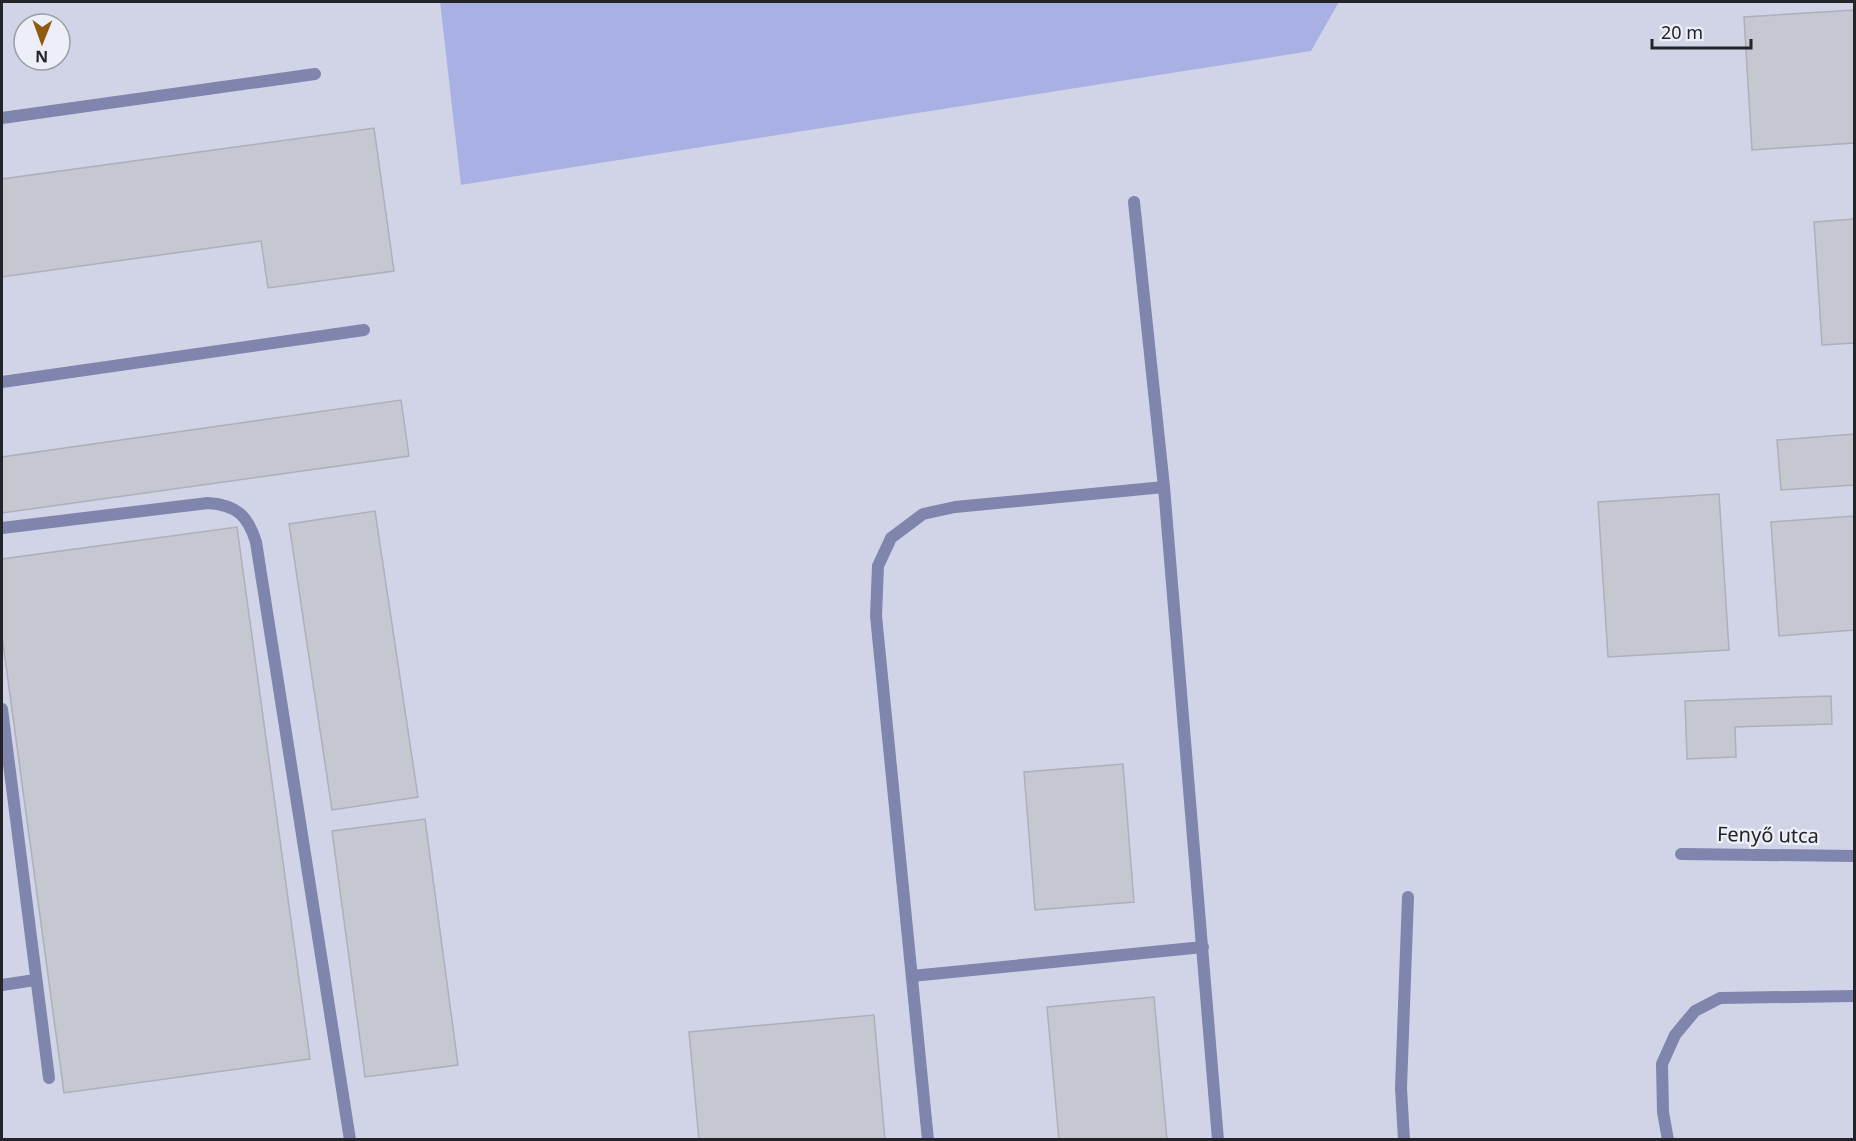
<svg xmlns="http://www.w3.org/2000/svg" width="1856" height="1141" font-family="'Noto Sans',sans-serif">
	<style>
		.built { fill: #d1d4e6; fill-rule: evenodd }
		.forest { fill: #a9b0e3 }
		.building { fill: #c5c7d1; stroke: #aeafb9; stroke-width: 1.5 }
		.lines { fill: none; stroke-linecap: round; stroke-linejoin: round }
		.service { stroke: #8085ad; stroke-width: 12 }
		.minor { stroke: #8085ad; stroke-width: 12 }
		.labels { text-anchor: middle; stroke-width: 5; stroke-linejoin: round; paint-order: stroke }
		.street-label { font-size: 20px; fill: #232428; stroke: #eceef8 }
	</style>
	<rect width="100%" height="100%" fill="#dfe1eb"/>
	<!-- built -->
	<path class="built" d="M2,2H440L462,185L1310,51L1339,2H1854V1139L2,1140ZM24,24H60V60H24Z"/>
	<!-- forest -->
	<path class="forest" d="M440,2H1339L1311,51L461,185Z"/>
	<!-- building -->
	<path class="building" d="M1854,10V143L1752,150L1744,17Z
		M374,128L394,271L268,288L261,241L2,277V179Z
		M1854,219V343L1822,345L1814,222Z
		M401,400L409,456L2,513V457Z
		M1854,434V485L1781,490L1777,440Z
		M1719,494L1729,650L1608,657L1598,502Z
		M375,511L418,797L332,810L289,524Z
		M1854,516V630L1779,636L1771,522Z
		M237,527L310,1059L64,1093L2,636V559Z
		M1831,696L1832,724L1735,727L1736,757L1687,759L1685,701Z
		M1123,764L1134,902L1035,910L1024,772Z
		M425,819L458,1065L365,1077L332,831Z
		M1154,997L1167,1140H1059L1047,1007Z
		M874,1015L885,1140H699L689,1032Z"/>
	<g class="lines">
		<!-- service -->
		<path class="service" d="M2,118L315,74
			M1134,202L1164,487L1218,1140
			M2,382L364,330
			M2,528L208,503C237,505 248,516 256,542L350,1140
			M2,709L49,1078
			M912,976L1203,947
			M2,985L35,980
			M928,1140L876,616L878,566L891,538L923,514L955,507L1164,487
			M1404,1140L1401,1088L1408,897
			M1668,1140L1663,1112L1662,1064L1675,1035L1695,1011L1720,998L1854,996"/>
		<!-- minor -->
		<path class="minor" d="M1681,854L1854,856"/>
	</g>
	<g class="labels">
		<!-- street labels -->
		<g class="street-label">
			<text transform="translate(1768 835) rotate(1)" y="7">Fenyő utca</text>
		</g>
	</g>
	<!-- border -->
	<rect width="1856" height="1141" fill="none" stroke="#232428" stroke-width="6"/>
	<!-- north arrow -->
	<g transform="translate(42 42) rotate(181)"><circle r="28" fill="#eceef8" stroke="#9c9da5" stroke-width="1.5"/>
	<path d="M0-4.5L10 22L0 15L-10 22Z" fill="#905b0f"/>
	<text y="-9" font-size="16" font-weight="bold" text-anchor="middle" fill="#232428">N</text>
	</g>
	<!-- scale -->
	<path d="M1652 39v9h99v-9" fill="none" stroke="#232428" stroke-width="3"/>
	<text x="1661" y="39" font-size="18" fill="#232428" stroke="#eceef8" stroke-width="4.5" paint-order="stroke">20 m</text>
</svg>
